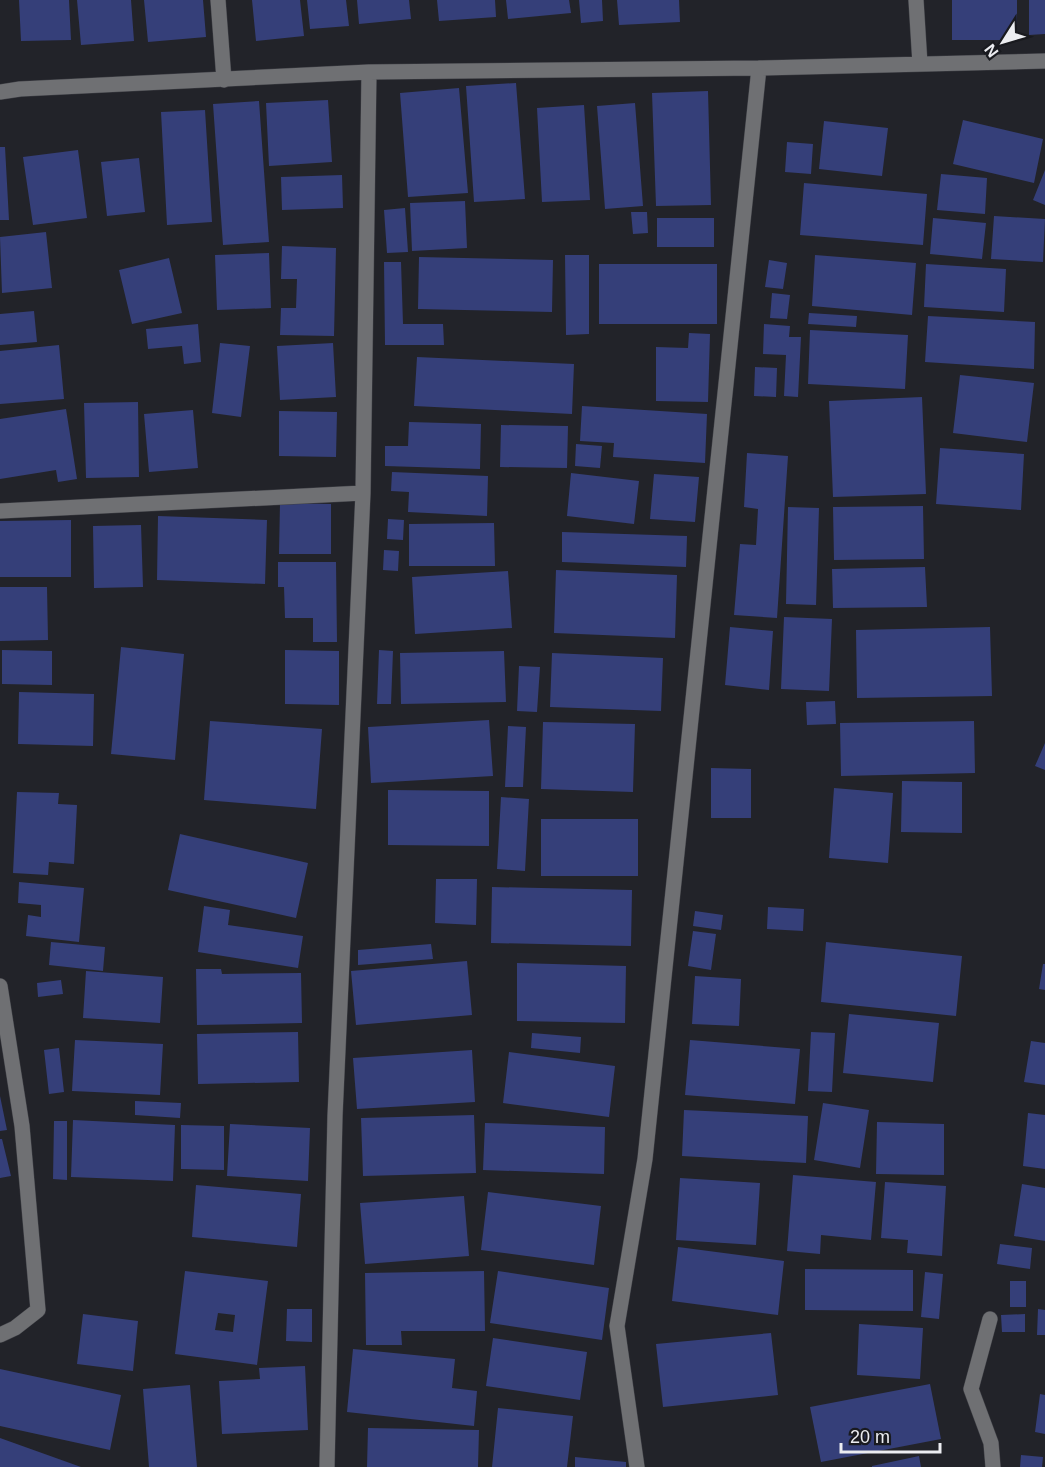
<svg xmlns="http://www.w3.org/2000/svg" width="1045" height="1467" font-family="Arial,sans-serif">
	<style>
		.building { fill: #353f79; fill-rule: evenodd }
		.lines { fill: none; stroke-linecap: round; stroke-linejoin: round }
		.minor-casing { stroke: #3e3f45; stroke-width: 16 }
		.minor { stroke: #6f7073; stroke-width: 15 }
	</style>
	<rect width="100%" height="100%" fill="#222329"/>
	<!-- building -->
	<path class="building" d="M19,0H69L71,40L21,41Z
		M77,0H131L134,41L81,45Z
		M144,0H203L206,37L148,42Z
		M252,0H300L304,36L256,41Z
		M307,0H346L349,26L310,29Z
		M357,0H409L411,19L359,24Z
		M437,0H495L496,17L439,21Z
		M506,0H569L571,13L508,19Z
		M579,0H602L603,21L581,23Z
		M617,0H679L680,22L619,25Z
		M952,0H1017V40H952Z
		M1029,0H1045V34L1029,35Z
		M516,83L525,199L474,202L466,86Z
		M459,88L468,193L408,197L400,93Z
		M708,91L711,205L656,206L652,93Z
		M328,100L332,162L269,166L266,103Z
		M259,101L269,242L223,245L213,104Z
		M635,103L643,206L605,209L597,106Z
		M584,105L590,200L542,202L537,108Z
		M205,110L212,222L167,225L161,112Z
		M963,120L1043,139L1034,183L953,164Z
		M824,121L888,128L882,176L819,169Z
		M787,142L813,144L811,174L785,172Z
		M0,147H5L9,220H0Z
		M78,150L87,218L33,225L23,157Z
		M139,158L145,212L107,216L101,162Z
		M1045,170V205L1033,200Z
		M941,174L987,178L985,214L937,210Z
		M342,175L343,208L282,210L281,177Z
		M804,183L927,194L923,245L800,235Z
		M465,201L467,248L412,251L410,203Z
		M405,208L408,252L387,253L384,210Z
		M631,212H647L648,233L633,234Z
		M994,216L1045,219L1043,262L991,259Z
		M657,218H714V247H657Z
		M933,218L986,223L982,259L930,254Z
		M46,232L52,288L2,293L0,237Z
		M282,246L336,248L334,336L280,335L281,308H296L297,279H281Z
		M269,253L271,308L217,310L215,255Z
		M565,255H589V334L566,335Z
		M815,255L916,263L912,315L812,306Z
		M419,257L553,260L552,312L418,309Z
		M169,258L182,313L132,324L119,270Z
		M769,260L787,263L783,289L765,287Z
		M384,262H401L403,324H443L444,345H385Z
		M599,264H717V324H599Z
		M926,264L1006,269L1004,312L924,307Z
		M772,293L790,295L787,319L770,318Z
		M34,311L37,342L0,345V314Z
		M809,313L857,316L856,327L808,324Z
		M928,316L1035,322L1034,369L925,362Z
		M198,324L201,362L184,364L182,346L148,349L146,329Z
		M764,324L790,326L789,337H801L798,397L784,396L786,355L763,354Z
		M810,330L908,335L905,389L808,384Z
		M689,333L710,334L708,402L656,401V347L688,348Z
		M220,343L250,346L241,417L212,413Z
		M333,343L336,397L280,400L277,346Z
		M59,345L64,399L0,404V351Z
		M417,357L574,364L572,414L414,406Z
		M755,367L777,368L776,397L754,396Z
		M960,375L1034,383L1027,442L953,433Z
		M922,397L926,494L833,497L829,401Z
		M138,402L139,477L86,478L84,403Z
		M582,406L707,414L705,463L613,457L614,443L580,441Z
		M66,409L77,479L58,482L56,470L0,479V419Z
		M193,410L198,468L149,472L144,414Z
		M279,411L337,412L336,457L279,456Z
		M409,422L481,424L480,469L385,466V446H408Z
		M501,425L568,426L567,468L500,467Z
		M576,444L602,446L600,468L575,466Z
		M940,448L1024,454L1021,510L936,504Z
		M747,453L788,456L777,618L734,615L740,544L756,545L758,509L744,507Z
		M392,472L488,476L487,516L408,512L409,492L391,491Z
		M571,473L639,481L634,524L567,516Z
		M654,474L699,477L695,522L650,519Z
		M280,503L331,504V554H279Z
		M923,506L924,559L834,560L833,507Z
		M788,507L819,508L816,605L786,604Z
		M158,516L267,520L265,584L157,580Z
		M388,519L404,520L403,540L387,539Z
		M71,520V577H0V521Z
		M494,523L495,566H409V524Z
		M141,525L143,587L94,588L93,526Z
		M562,532L687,536L686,567L562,562Z
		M384,550L399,551L398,571L383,570Z
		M278,562H336L337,642H313V618H285L284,587H278Z
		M925,567L927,607L833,608L832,569Z
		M556,570L677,575L675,638L554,633Z
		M508,571L512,628L415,634L412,577Z
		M0,587H47L48,640L0,641Z
		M784,617L832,619L829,691L781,689Z
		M730,627L773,631L769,690L725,685Z
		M990,627L992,696L857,698L856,630Z
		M121,647L184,654L175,760L111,754Z
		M2,650L52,651V685L2,684Z
		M285,650L339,651V705L285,704Z
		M379,650L393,651L391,704H377Z
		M504,651L506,702L401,704L400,653Z
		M552,653L663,658L661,711L550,707Z
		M519,666L540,667L537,712L517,711Z
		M19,692L94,694L93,746L18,744Z
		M835,701L836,724L807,725L806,702Z
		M489,720L493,776L371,783L368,727Z
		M210,721L322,729L316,809L204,800Z
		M974,721L975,773L841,776L840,723Z
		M543,722L635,724L633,792L541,789Z
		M508,726L526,727L523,787H505Z
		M1045,743V770L1035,766Z
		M711,768L751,769V818H711Z
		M902,781L962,782V833L901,832Z
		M834,788L893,793L888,863L829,858Z
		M388,790L489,791V846L388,845Z
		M17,792L59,793L58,804L77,805L74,864L49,862L48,875L13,873Z
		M501,797L529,799L525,871L497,869Z
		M541,819H638V876H541Z
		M180,834L308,863L296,918L168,890Z
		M436,879H477L476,925L435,923Z
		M19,882L84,888L79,942L26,936L28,915L41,917V905L18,903Z
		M492,887L632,890L631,946L491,943Z
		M204,906L230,910L228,925L303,936L298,968L198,952Z
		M768,907L804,909L803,931L767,929Z
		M695,911L723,915L721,930L693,926Z
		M693,931L716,934L711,970L688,966Z
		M51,942L105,947L103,971L49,965Z
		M826,942L962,956L956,1016L821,1002Z
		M431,944L433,959L358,965V950Z
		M467,961L472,1015L356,1025L351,971Z
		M517,963L626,966L625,1023L517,1021Z
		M1043,964H1045V990L1039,989Z
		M196,969H221L222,974L301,973L302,1023L197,1025Z
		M86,971L163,977L160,1023L83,1018Z
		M695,976L741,979L739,1026L692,1024Z
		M61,980L63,994L38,997L37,983Z
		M849,1014L939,1023L933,1082L843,1073Z
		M298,1032L299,1082L198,1084L197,1034Z
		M811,1032L835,1033L832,1092L808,1091Z
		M532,1033L581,1037L580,1053L531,1048Z
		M75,1040L163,1044L160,1095L72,1091Z
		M690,1040L800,1049L795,1104L685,1095Z
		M1031,1041L1045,1043V1085L1024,1082Z
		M59,1048L64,1092L49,1094L44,1050Z
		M472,1050L475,1102L357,1109L353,1058Z
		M509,1052L615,1066L609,1117L503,1103Z
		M0,1096L7,1130L0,1131Z
		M135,1101L181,1103L180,1118L135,1115Z
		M823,1103L869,1110L860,1168L814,1160Z
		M684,1110L808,1116L806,1163L682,1156Z
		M1028,1113L1045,1115V1169L1023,1166Z
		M474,1115L476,1173L363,1176L361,1118Z
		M73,1120L175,1125L173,1181L71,1177Z
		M54,1121H67V1180L53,1179Z
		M877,1122L944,1124V1175L876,1174Z
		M485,1123L605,1127L604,1174L483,1170Z
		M230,1124L310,1128L308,1181L227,1176Z
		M181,1125L224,1126V1170L181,1169Z
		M0,1139H2L11,1176L0,1178Z
		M793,1175L876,1182L871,1240L821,1235L820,1254L787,1251Z
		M680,1178L760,1183L756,1245L676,1240Z
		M885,1182L946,1186L942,1256L907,1253L908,1240L881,1238Z
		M1022,1184L1045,1188V1241L1014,1236Z
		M196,1185L301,1194L297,1247L192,1237Z
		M488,1192L601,1206L594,1265L481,1250Z
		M464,1196L469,1256L365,1264L360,1203Z
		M1000,1244L1032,1248L1030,1269L997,1264Z
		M678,1247L784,1261L778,1315L672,1301Z
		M805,1269L913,1270V1311L805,1310Z
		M185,1271L268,1281L257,1365L175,1354ZM218,1313L235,1315L233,1332L215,1330Z
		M484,1271L485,1331H401L402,1345H366L365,1273Z
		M498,1271L609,1288L602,1340L490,1323Z
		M925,1272L943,1274L939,1319L921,1317Z
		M1010,1281H1026V1307H1010Z
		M287,1309H312V1342L286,1341Z
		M1038,1309L1045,1310V1335H1037Z
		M83,1314L138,1321L133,1371L77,1364Z
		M1025,1314V1332H1002L1001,1315Z
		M859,1324L923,1328L920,1379L857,1375Z
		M771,1333L778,1395L663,1407L656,1344Z
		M493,1338L587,1352L580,1400L486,1386Z
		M353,1349L455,1359L452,1388L477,1391L474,1426L347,1412Z
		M305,1366L308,1430L222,1434L219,1381L260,1379L259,1368Z
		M0,1369L121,1395L110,1450L0,1426Z
		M930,1384L941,1439L821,1462L810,1407Z
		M190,1385L197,1467H149L143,1389Z
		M1040,1394L1045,1395V1434L1035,1432Z
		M498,1408L573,1416L567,1467H492Z
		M368,1428L479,1430L478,1467H367Z
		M0,1438L81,1467H0Z
		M1021,1455L1043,1457L1042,1467H1020Z
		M919,1456L921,1467H872V1466Z
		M575,1457L626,1462V1467H575Z"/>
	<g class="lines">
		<defs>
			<path id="minor" d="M218,0L224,80
				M916,0L920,64
				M0,92L20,89L369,72L759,68L1045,61
				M0,511L363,493
				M0,986L22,1126L38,1310L15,1328L0,1335
				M990,1319L971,1389L991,1443L993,1467
				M327,1467L335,1116L363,493L369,72
				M637,1467L617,1326L645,1159L759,68"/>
		</defs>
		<!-- minor casing -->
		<use href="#minor" class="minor-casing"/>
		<!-- minor -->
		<use href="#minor" class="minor"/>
	</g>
	<!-- north arrow -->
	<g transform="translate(1003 42) rotate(233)" stroke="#191a1f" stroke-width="4.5" paint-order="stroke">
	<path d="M0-4.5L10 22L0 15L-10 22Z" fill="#ecedf1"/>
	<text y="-9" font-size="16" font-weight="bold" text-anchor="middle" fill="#ecedf1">N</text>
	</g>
	<!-- scale -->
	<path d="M841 1443v9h99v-9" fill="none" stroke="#ecedf1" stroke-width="3"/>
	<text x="850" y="1443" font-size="18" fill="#ecedf1" stroke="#191a1f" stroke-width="4.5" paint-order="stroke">20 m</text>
</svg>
